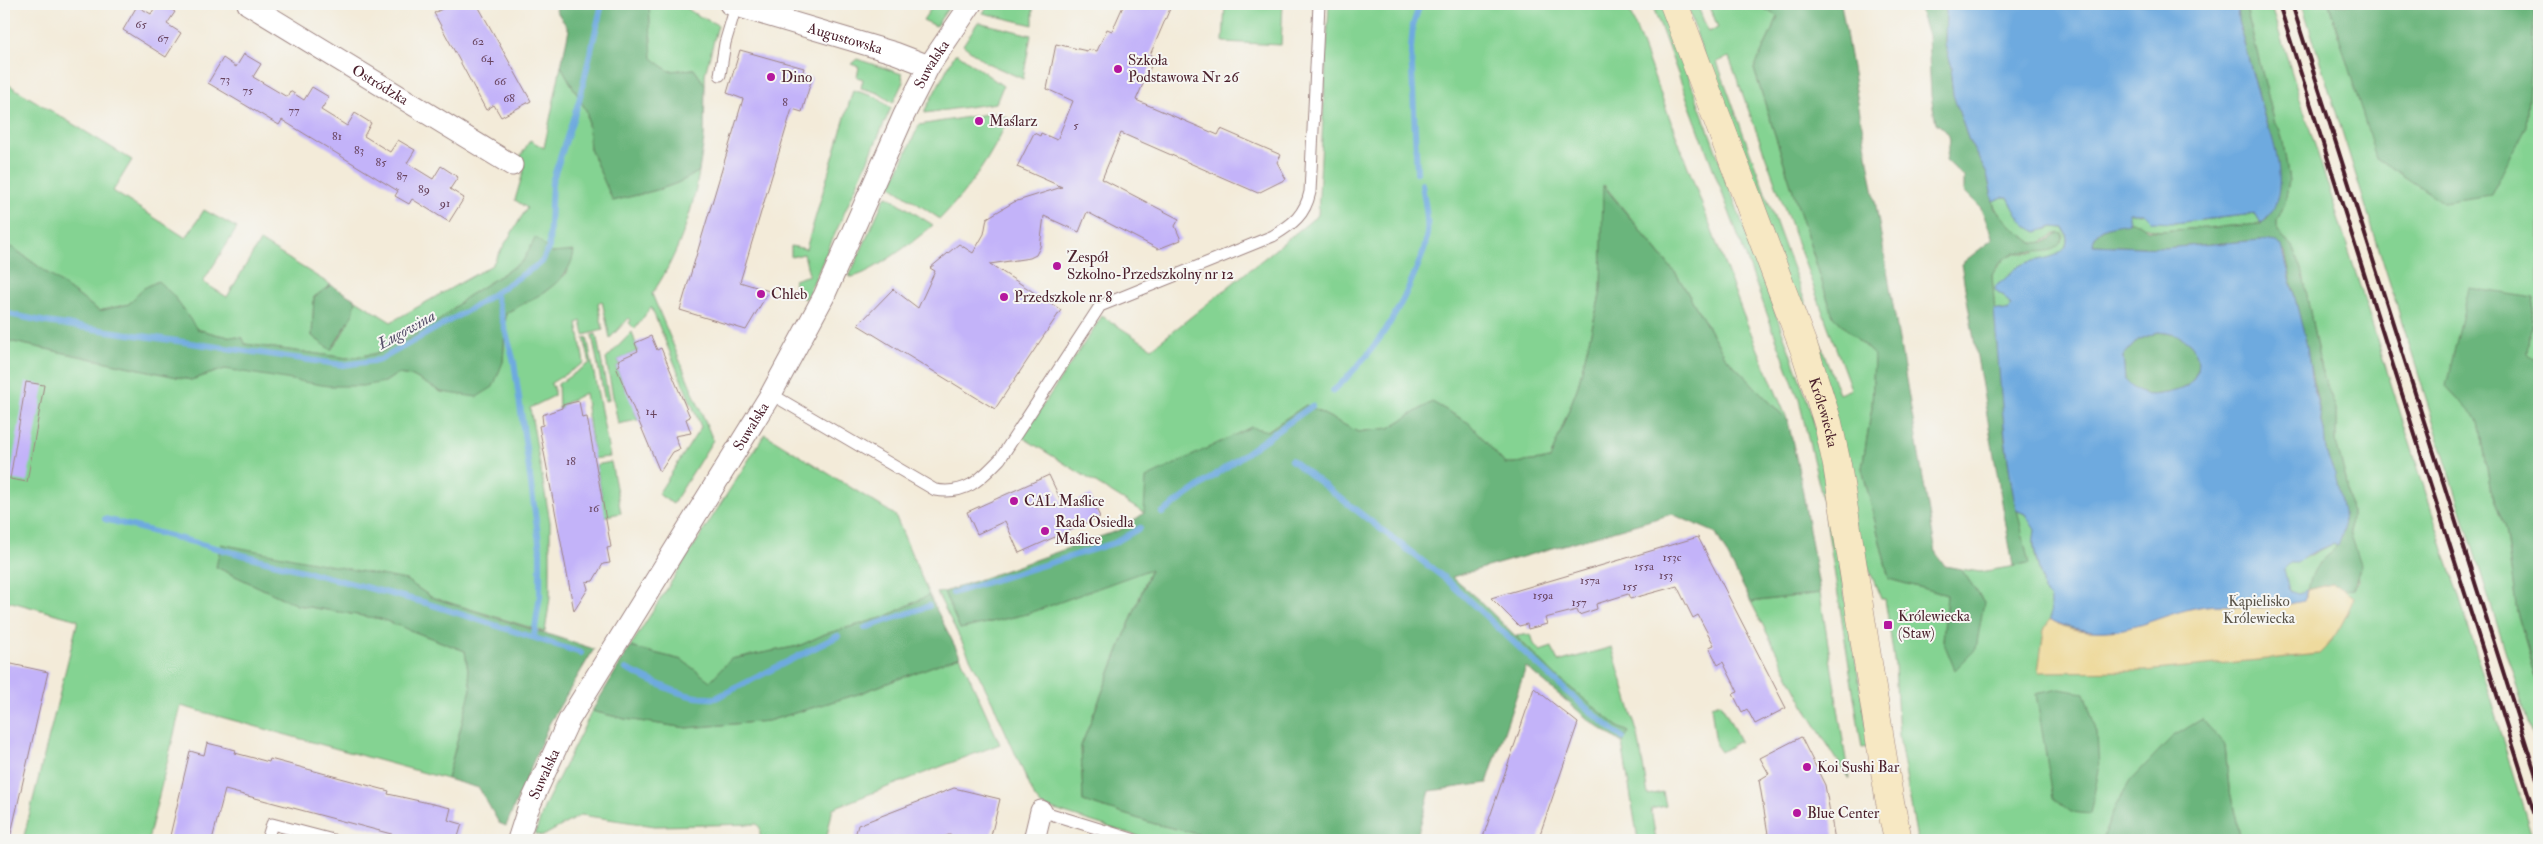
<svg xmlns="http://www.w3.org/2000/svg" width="2543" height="844" font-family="'IM FELL Double Pica',serif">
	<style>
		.green { fill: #84d392; stroke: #67795e; fill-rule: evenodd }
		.forest { fill: #6bb57c; stroke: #5a6a54 }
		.sand { fill: #eeda9e; stroke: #9c7c64 }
		.water { fill: #6eaadf; stroke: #5c6485; fill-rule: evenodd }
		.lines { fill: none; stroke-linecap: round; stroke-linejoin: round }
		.stream { stroke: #6eaadf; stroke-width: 6 }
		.building { fill: #c3b3f9 }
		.lane-casing { stroke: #9e8582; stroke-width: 13 }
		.street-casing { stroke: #9e8582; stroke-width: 23 }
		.secondary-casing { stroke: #9e8582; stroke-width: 29 }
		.lane { stroke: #fff; stroke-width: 11 }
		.street { stroke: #fff; stroke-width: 21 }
		.secondary { stroke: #f7e8c3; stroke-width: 28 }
		.rail { stroke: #4a1f2b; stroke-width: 4 }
		.poi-dot { fill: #b5179e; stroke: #f6f6f2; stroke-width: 2 }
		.labels { text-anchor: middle; stroke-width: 4; stroke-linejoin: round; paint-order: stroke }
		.number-label { font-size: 12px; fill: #68445e }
		.street-label { font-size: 15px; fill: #4a1f2b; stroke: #f6f6f2 }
		.poi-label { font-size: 15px; fill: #4a1f2b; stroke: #f6f6f2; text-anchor: start }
		.park-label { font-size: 15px; fill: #5b554a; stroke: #f6f6f2 }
		.water-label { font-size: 16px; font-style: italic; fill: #57506a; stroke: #f6f6f2 }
	</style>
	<rect width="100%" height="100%" fill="#f6f6f2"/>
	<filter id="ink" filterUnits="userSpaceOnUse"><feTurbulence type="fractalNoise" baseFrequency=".02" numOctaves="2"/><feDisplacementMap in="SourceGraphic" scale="10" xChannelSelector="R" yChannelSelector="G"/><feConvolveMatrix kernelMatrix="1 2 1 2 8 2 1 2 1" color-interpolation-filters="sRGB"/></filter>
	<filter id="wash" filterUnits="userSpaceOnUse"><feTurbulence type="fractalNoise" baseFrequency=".0096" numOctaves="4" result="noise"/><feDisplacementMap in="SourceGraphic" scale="20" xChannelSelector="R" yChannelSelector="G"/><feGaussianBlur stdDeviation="1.12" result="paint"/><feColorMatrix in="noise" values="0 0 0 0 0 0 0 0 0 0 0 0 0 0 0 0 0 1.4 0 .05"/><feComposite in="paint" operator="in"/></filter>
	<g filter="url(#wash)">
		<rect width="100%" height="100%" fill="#f3ebd9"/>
		<!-- green -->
		<path class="green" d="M649,4H681L695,14L718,25L705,74V85L694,69L669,71L651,58Z
			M934,4H951L936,26L923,20Z
			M989,4H1033V25L983,13Z
			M1225,4H1283L1281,45L1223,42Z
			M1329,4H1627L1743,314L1788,421L1725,356L1677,275L1604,185L1601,291L1578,386L1550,459L1505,464L1469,423L1432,402L1389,428L1358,432L1306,405L1144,513L1022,437L1102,316L1152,348L1318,215Z
			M1652,4H1662L1807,399L1820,446L1870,747L1862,748L1824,506L1799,400Z
			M1687,4H1697L1708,32L1718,28L1709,4H1757L1778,17L1754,69L1833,316L1874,355L1872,407L1862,468L1889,579L1947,595L1943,641L1984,602L1961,569L1980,572L2028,564L2016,510L2025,514L2036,530C2029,552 2042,570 2043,591L2301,560L2335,543L2338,545L2333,553L2323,560L2341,587L2354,588L2358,581L2354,547L2350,532L2351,512L2346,479L2336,443V409L2321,370L2302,269L2294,248L2283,238L2277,229V221L2285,203L2289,181L2283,142L2279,128L2275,124L2245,4H2270L2467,622L2533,840H2241L2229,787L2225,745L2115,807L2102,840H1917L1899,736L1895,666L1885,599H1881L1862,551ZM1729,57L1851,389L1839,394L1717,62Z
			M2302,4H2329L2338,36L2536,7L2535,4H2539V366L2528,354L2534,298L2446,386L2479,420L2490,486L2505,529L2517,612L2539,687V758Z
			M978,22L1031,35L1023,79L987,63L963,45Z
			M955,54H958L1003,86L996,103L925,113V110Z
			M857,59L902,74L903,82L893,103L878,93L861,88L863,79L857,77L859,67L851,64Z
			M561,66L587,112L590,149L613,201C642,193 674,189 699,171C693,213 676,259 652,294L713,440L673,504L658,494L701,427L651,307L635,329L629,323L631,320L629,318L610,338L602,301L598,304L603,330L584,335L581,321L577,323L584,363L551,383L552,387L554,386V396L530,408L550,522V598L545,632L431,597L406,580L216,567L297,605L381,619L465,651L471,689L447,779L181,706L148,840H23L78,620L8,601L4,619V340L191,380L225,369L385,382L397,374L413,376L441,392L503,362L506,313L546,291L566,274L574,252L552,253L536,237L523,261L465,298L440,320L408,339L374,354L347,358L245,344L243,338L219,335L197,329L142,289L129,304L99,311L12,247L4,251V82L132,160L113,191L186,238L204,210L237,228L203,282L227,297L260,241L331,285L314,297L312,336L331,350C343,335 351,319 356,300L391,322L492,265L527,208L515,200L525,166L518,161L530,140L544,148Z
			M853,90L876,97L891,108L806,299L796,295L794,280L809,275L804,254L791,257V246L806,249Z
			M993,113L1008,118C993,156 968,190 940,219L891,186L919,125Z
			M888,196L933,225C920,237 865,279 849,277L885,197Z
			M2003,197H2008L2013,207L2046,230L2053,227L2064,228C2077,261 2041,257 2023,264C2012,268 2004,282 1995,290L2003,295L2011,306L2009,311L1994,309L1992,274L2005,258L2015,253H2035L2063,234H2055L2040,243C2022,243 1997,218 1993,201Z
			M2128,213H2143L2174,223L2255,214L2261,224L2160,231C2148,230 2141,223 2129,223Z
			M632,332L638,351L618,360L620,365L616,367L626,390L636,403L632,405L638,420L618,424L606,359Z
			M596,334L609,400L605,401L592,335Z
			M587,337L610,457L590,459L593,450L585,393L562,405V408L559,409L558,384L590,363L584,338Z
			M765,434L895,515L929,595L885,617L825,634L799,646L731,659L710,682L682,660L630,647Z
			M611,462L621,513L601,517L598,499L602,498L596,465Z
			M1151,568L1081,746L1083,801L1155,824L1202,835L1213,840H1150L1042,806L1035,798L992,701L937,593L944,592L960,629L1027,614Z
			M1820,593L1849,779L1809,715L1751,602Z
			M1531,634L1534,644L1540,651L1552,647L1558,662L1612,647L1638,735L1648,795L1663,792L1666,806L1651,809L1656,840H1638L1622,743L1629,732L1620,728L1557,677L1516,636Z
			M960,656L1000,744L833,808L826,840H760V828L757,824L655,826L581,815L543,836L535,834L545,805L592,711L625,719L687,728L768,721L858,694Z
			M1721,703L1740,741L1721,752L1716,745L1711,706Z"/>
		<!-- forest -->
		<path class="forest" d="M559,4H649L652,58L669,71L694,69L705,85L704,140L699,171C674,189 642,193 613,201L590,149L587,112L561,66L569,30L556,10Z
			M1757,4H1841L1936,553L1945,566L1961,569L1984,602L1976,649L1955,670L1943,641L1947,595L1889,579L1862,468L1872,407L1874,355L1833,316L1754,69L1778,17Z
			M1918,4H1942L1946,11L1945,45L1952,67L1951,77L1953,94L1969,141L1987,174L1995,209L2015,230L2034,243L2045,242L2059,233L2063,234C2061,259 2031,249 2015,253C2004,256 1997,266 1992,274L2005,440L2012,486L2029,564L2013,566L1961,264L1993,239L1981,208L1964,191V177L1946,160C1950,139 1955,137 1936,123L1931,96L1928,36Z
			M2237,4H2245L2275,124L2279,128L2283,142L2289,181L2285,203L2277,221V229L2283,238L2294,248L2302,269L2321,370L2336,409V443L2346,479L2351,512L2350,532L2361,564L2354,588L2344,589L2332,584L2308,590C2310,581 2312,572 2318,565C2326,555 2336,553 2339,539C2350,496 2324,469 2324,430L2285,252L2261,240L2164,248L2093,245C2093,227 2123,219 2138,223C2142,224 2145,228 2148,230C2152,231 2157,231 2160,231L2261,224L2268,218V130L2238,21Z
			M2329,4H2535L2526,126L2491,195L2443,202L2376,158Z
			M1603,185L1677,275L1725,356L1788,421L1800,476L1820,593L1751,602L1716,533L1672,514L1452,577L1480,601L1557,677L1620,728L1629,732L1622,743L1590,721L1526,667L1487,783L1430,791L1416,840H1213L1202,835L1155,824L1083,801L1081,746L1151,569L1027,614L960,629L944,592L1122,529L1144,513L1146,478L1251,427L1268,431L1306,405L1358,432L1389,428L1432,402L1469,423L1505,464L1550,459L1578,386L1601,291Z
			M536,237L552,253L574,251C570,285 531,299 506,313L503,362L493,387L477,397L441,392L413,376L397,374L385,382L362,386H328L225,369L191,380L4,340V251L12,247L99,311L129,304L142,289L158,281L173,295L197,329L219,335L243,338L245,344L347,358L374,354L408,339L440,320L465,298L523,261Z
			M331,285L356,300L353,314L331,350L312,336L314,297Z
			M2469,288L2534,298L2528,354L2539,366V687L2517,612L2505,529L2490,486L2479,421L2446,386Z
			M2158,332C2167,333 2176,334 2184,339C2201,348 2202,373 2188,385C2182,390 2174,391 2167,393C2159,394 2151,396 2144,394C2136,391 2131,386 2125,380L2123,356L2138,340Z
			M221,544L406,580L431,597L594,649L549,724L506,826L499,823L479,788L447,779L471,689L465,651L381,619L297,605L216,567Z
			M929,595L960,656L858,694L768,721L687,728L625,719L592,711L630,647L682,660L710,681L731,659L799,646L825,634L885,617Z
			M2059,689L2084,693L2097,733L2099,770L2090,814L2071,812L2053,798L2036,694Z
			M2202,719L2225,745L2229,787L2241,840H2102L2115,807L2130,781L2172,737Z"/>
		<!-- sand -->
		<path class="sand" d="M2332,584L2341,587L2354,597C2347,616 2335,640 2319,654L2145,671L2038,672L2044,630L2050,619C2096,650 2157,612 2205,606C2227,603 2250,610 2270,607C2282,605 2295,600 2307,597L2308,590Z"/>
		<!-- water -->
		<path class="water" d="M1942,4H2237L2238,21L2266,123C2267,129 2271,132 2272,137C2280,165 2287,203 2261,224L2255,214L2174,223L2152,222L2143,213H2129V223C2113,226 2094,226 2093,245L2164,248L2261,240L2276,242L2282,246L2307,346L2311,376L2324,430L2326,452L2335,474L2343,511L2344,529L2338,545L2335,543L2308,555L2297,563H2290L2284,569L2289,590L2298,593L2308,590L2304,601C2293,603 2282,606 2270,607C2248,609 2227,603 2205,606C2158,613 2129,639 2078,629C2067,626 2059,625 2050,619L2051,599L2043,591C2042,570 2030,552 2035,530L2025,514L2016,510C2003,444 2000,376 1994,309L2008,311L2011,306L2003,295L1995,290L1996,285C2007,280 2012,268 2023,264C2040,257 2078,260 2064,228L2053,227L2037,232C2019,223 2017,214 2008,197H2003L1993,201L1987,174L1969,141L1953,95L1951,77L1952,67L1945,45L1946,11ZM2158,332C2167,333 2176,334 2184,339C2201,348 2202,373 2188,385C2182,390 2174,391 2167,393C2159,394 2151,396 2144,394C2136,391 2131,386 2125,380L2123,356L2138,340Z"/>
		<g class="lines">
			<!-- stream -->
			<path class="stream" d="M1417,172L1411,49L1413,25L1420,4
				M495,293L514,362L540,549V595L534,636
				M4,313L46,322L343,365L380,360L472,308L542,262L549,247L552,182L579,101L602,4
				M1333,391C1369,358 1395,322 1413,277C1419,263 1426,249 1427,233C1429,218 1424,200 1422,184
				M1291,460L1447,580L1567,692L1623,738
				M1162,513L1312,406
				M105,519L426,603L581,653
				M953,593L1114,543L1140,528
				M865,628L929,606
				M626,669C654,682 684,700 716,698L838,636"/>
		</g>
		<g id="blocks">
			<!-- building -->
			<path class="building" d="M157,4H163L175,12L167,24L181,33L166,57L123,30L137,6L151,14Z
				M439,4H477L531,101L501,117L494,105L486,110L434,13L442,9Z
				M1124,4H1172L1150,55L1155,57L1136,100L1218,135L1221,129L1281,155L1277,162L1286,179L1258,193L1121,133L1102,179L1179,219L1175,226L1181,240L1158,249L1087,212L1079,232L1044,216L1040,247L1036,255L1030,258L990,264L1061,310L995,409L858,325L893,289L918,308L935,271L930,268L959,244L973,253L984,234L987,218L1014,202L1062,187L1017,167L1034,133L1040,136L1041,133L1057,140L1073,101L1047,89L1056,44L1087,51L1088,49L1097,51L1107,29L1112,31Z
				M740,50L804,68L802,75L812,78L802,112L792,109L740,282L769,291L746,330L680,310L743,99L727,93Z
				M244,54L261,64L253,77L287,97L290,91L304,100L312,87L329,97L321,110L347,126L355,113L371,123L364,136L390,152L398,140L415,150L407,163L433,179L441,166L458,177L450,189L464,198L449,222L412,199L409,204L395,196L398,191L282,120L279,125L208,83L223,58L236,67Z
				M651,336L657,350L661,348L690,417L686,419L691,433L675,436L680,449L673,452L660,472L616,367L620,365L618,360L638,351L635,343Z
				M26,382L44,385L27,482L10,479Z
				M579,401L582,418L587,417L611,547L607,548L610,563L603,564L593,581L586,582L588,589L574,611L539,426L543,425L542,415L562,408V405Z
				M1049,475L1064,507L1090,495L1100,517L1019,553L1005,521L977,534L967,512Z
				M1698,537L1786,708L1755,724L1747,709L1742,712L1733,694L1738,692L1723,662L1718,665L1709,647L1714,645L1698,615L1693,618L1677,586L1630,599L1628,594L1596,604L1597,609L1579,615L1577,610L1545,618L1547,624L1528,629L1527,624L1519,626L1491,598Z
				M7,663L48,672L10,838L4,837V678Z
				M1534,688L1578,723L1538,840H1482Z
				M1801,737L1825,785L1835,840H1769L1759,780L1769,774L1760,758Z
				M207,743L236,750L235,753L269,762L270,759L389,791L388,794L451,808L448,820L462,824L457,840H414L225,790L212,840H169L190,751L204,755Z
				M954,788L1000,799L990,840H971L949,835L936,840H854L858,825Z"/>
		</g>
	</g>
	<g filter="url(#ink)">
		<use href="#blocks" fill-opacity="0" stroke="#9e8582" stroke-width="1"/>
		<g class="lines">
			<defs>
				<path id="lane" d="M720,75L725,43L736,6
					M771,394L935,490C966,495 980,480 1000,459L1100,306L1273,236C1293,224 1305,215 1310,192L1319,4
					M1041,811L1135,840
					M267,840L272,824L333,840"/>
				<g id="street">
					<path id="s1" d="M248,4L512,165"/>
					<path id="s2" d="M730,4L895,53L929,66"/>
					<path id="s3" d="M518,840L528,809L569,720L771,394L824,296L904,115L929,66L971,4"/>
					<path d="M1034,840L1041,811"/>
				</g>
				<g id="secondary">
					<path id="s4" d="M1674,4L1805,351L1828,423L1837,465L1889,797L1898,840"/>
				</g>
			</defs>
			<!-- lane casing -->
			<use href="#lane" class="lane-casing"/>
			<!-- street casing -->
			<use href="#street" class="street-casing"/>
			<!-- secondary casing -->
			<use href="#secondary" class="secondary-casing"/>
			<!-- lane -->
			<use href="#lane" class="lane"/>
			<!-- street -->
			<use href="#street" class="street"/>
			<!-- secondary -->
			<use href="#secondary" class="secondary"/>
			<!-- rail -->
			<path class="rail" d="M2279,4L2539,828
				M2292,4L2539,785"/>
		</g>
	</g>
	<!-- markers -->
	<g class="poi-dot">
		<circle cx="1118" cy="69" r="5"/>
		<circle cx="771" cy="77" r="5"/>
		<circle cx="979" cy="121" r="5"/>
		<circle cx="1057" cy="266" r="5"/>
		<circle cx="761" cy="294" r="5"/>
		<circle cx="1004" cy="297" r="5"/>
		<circle cx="1014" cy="501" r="5"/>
		<circle cx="1045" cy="531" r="5"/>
		<rect x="1883" y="620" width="10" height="10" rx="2.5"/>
		<circle cx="1807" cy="767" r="5"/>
		<circle cx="1797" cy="813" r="5"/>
	</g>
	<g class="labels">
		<!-- number labels -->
		<g class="number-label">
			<text x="141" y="28">65</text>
			<text x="163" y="42">67</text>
			<text x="478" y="45">62</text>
			<text x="487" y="62">64</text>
			<text x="225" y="83">73</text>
			<text x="500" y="85">66</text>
			<text x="248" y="94">75</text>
			<text x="509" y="102">68</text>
			<text x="785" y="106">8</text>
			<text x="294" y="114">77</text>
			<text x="1076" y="129">5</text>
			<text x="337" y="140">81</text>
			<text x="359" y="154">83</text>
			<text x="381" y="166">85</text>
			<text x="402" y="180">87</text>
			<text x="424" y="193">89</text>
			<text x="445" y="207">91</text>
			<text x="651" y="415">14</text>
			<text x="571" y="465">18</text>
			<text x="594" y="512">16</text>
			<text x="1672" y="561">153c</text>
			<text x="1644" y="570">155a</text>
			<text x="1666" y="579">153</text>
			<text x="1590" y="584">157a</text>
			<text x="1630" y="590">155</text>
			<text x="1543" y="599">159a</text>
			<text x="1579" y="606">157</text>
		</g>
		<!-- street labels -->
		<g class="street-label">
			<text dy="5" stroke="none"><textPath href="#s2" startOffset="120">Augustowska</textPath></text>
			<text dy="5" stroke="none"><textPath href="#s3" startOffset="881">Suwalska</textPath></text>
			<text dy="5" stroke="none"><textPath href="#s1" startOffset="155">Ostródzka</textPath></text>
			<text dy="5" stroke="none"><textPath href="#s4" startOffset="435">Królewiecka</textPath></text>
			<text dy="5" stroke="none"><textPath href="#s3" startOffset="476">Suwalska</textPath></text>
			<text dy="5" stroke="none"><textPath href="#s3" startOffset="71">Suwalska</textPath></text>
		</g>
		<!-- poi labels -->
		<g class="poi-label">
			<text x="1128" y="65">Szkoła<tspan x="1128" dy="17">Podstawowa Nr 26</tspan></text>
			<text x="781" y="82">Dino</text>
			<text x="989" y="126">Maślarz</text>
			<text x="1067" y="262">Zespół<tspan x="1067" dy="17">Szkolno-Przedszkolny nr 12</tspan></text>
			<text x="771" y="299">Chleb</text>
			<text x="1014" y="302">Przedszkole nr 8</text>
			<text x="1024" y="506">CAL Maślice</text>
			<text x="1055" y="527">Rada Osiedla<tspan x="1055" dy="17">Maślice</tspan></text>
			<text x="1898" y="621">Królewiecka<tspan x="1898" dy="17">(Staw)</tspan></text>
			<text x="1817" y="772">Koi Sushi Bar</text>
			<text x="1807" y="818">Blue Center</text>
		</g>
		<!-- park labels -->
		<g class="park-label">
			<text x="2259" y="606">Kąpielisko<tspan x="2259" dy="17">Królewiecka</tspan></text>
		</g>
		<!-- water labels -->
		<g class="water-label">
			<text transform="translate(406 329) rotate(-29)" y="6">Ługowina</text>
		</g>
	</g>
	<!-- margin -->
	<rect width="2543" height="844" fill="none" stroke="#f6f6f2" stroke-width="20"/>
</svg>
